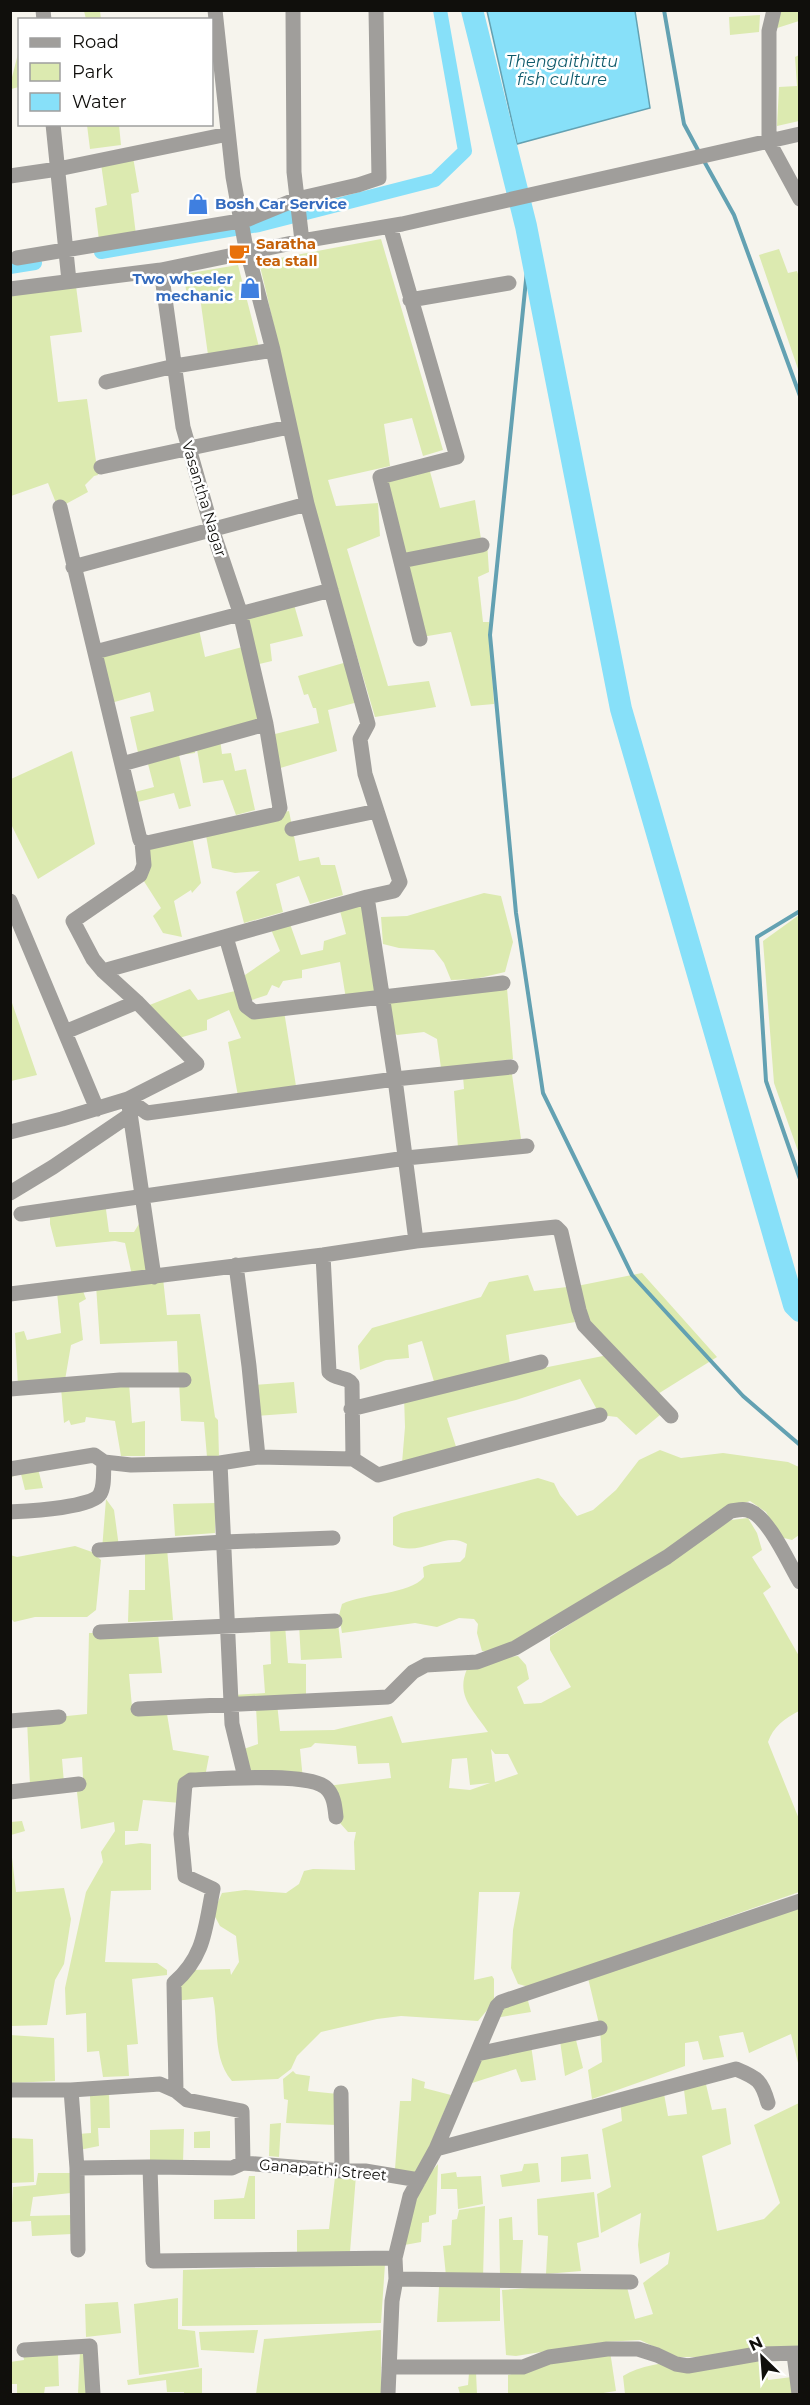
<svg xmlns="http://www.w3.org/2000/svg" width="810" height="2405" font-family="Montserrat,sans-serif">
	<style>
		.green { fill: #dceab0; fill-rule: evenodd }
		.water { fill: #87e0f9; stroke: #63a1b2; stroke-width: 1.5 }
		.lines { fill: none; stroke-linecap: round; stroke-linejoin: round }
		.stream { stroke: #63a1b2; stroke-width: 4 }
		.canal { stroke: #87e0f9; stroke-width: 14 }
		.river { stroke: #87e0f9; stroke-width: 22 }
		.minor { stroke: #a09e9b; stroke-width: 15 }
		.labels { text-anchor: middle; stroke-width: 5; stroke-linejoin: round; paint-order: stroke }
		.shop-label { font-size: 15px; font-weight: bold; fill: #366cbe; stroke: #fff; text-anchor: start }
		.food-label { font-size: 15px; font-weight: bold; fill: #c56008; stroke: #fff; text-anchor: start }
		.street-label { font-size: 15px; fill: #100f0c; stroke: #fff }
		.water-label { font-size: 16px; font-style: italic; fill: #0e5a6b; stroke: #fff }
	</style>
	<rect width="100%" height="100%" fill="#f6f4ed"/>
	<!-- green -->
	<path class="green" d="M84,11H100L101,19H86Z
		M776,11H799V21L774,29Z
		M760,15L759,32L730,35L729,17Z
		M19,50V87L11,89V81Z
		M799,55V121L777,126L779,87L797,86L795,57Z
		M87,125H119L121,145L90,149Z
		M133,157L139,192L131,194L136,235L99,240L95,208L107,205L101,164Z
		M381,239L443,450L423,456L412,418L384,424L390,466L328,480L336,506L378,503L380,536L347,549L388,686L429,681L436,707L375,717C358,659 340,601 324,542C298,450 282,355 259,262Z
		M779,249L788,273L797,271L799,277V372L759,255Z
		M238,265L259,347L208,355L200,297L187,298L184,274Z
		M76,286L82,332L50,336L58,402L87,399L98,475L94,476L85,485L88,492L64,505L56,503L48,483L11,496V296Z
		M429,468L440,508L475,500L481,539L487,541L489,572L478,577L483,622H489L494,704L471,706L451,632L422,637L384,479Z
		M293,601L303,636L270,644L272,661L255,665L243,614Z
		M198,625L205,657L246,646L265,723L139,757L130,717L154,711L150,692L111,703L99,653Z
		M347,662L358,702L328,710L337,751L277,769L271,735L319,723L316,708H313L308,694L304,695L298,676Z
		M220,739L222,754L231,753L235,771L246,769L255,810L236,815L223,780L203,783L196,744Z
		M194,744L195,753L179,755L191,806L179,809L174,793L134,803L131,793L154,787L147,760Z
		M72,751L95,844L38,879L11,824V779Z
		M289,811L299,861L319,857L321,865H335L343,895L310,904L299,876L276,884L283,912L244,923L236,892L260,871L235,873L212,868L205,830Z
		M192,836L201,883L192,893L191,890L174,901L182,937L163,933L153,916L161,908L140,875L145,845Z
		M484,893L501,896L513,942L505,972L475,979L451,980L444,963L434,950L399,948L383,944L381,917L407,916Z
		M364,898L379,996L346,999L340,962L302,970V978L283,981L279,988L272,985L267,995L249,1001L242,977L280,951L270,927L289,921L301,955L323,950L324,941L346,934L339,907Z
		M799,915V1154L774,1083L763,941Z
		M507,988L513,1059L441,1068L437,1039L424,1032L397,1035L391,1030L388,1000Z
		M190,989L198,1000L239,990L248,1008L284,1011L296,1086L238,1096L228,1042L241,1038L229,1010L207,1020V1030L179,1038L142,1008Z
		M11,1000L37,1075L11,1081H10Z
		M511,1067L521,1139L458,1148L454,1091L464,1089L463,1076Z
		M105,1202L109,1232H134L142,1219L154,1275L133,1280L125,1243L115,1241L56,1247L50,1224V1210Z
		M642,1273L717,1357L653,1397L590,1324L577,1286Z
		M528,1275L534,1291L567,1287L575,1322L506,1335L510,1364L435,1385L422,1341L408,1345L409,1358L386,1360L360,1370L358,1346L372,1328L481,1297L489,1282Z
		M163,1278L167,1315L200,1314L215,1417L218,1420L219,1457H207L204,1422L181,1421L177,1341L100,1344L96,1285Z
		M83,1291L86,1299L79,1303L83,1340L71,1345L65,1380L18,1386L15,1333L24,1331L27,1340L61,1333L57,1292Z
		M608,1355L666,1410L636,1435L617,1417L600,1415L580,1379L516,1400L447,1418L458,1453L402,1463L405,1427L404,1396Z
		M294,1382L297,1413L256,1416L253,1385Z
		M129,1383L132,1423L145,1421V1456H121L115,1421L86,1417L85,1422L71,1425L69,1420L64,1423L61,1388Z
		M660,1450L681,1458L723,1453L788,1462L799,1467V1535L792,1540L780,1537L766,1512L750,1501L730,1508L666,1554L495,1652L482,1651L477,1633L478,1624L474,1619L459,1618L437,1627L415,1623L342,1633L339,1615L342,1604C364,1593 409,1595 424,1577L423,1567L431,1564L460,1562L465,1557L467,1544C446,1530 421,1558 393,1545V1517L401,1513L538,1478L554,1483L560,1495L577,1516L593,1510L616,1490L639,1460Z
		M37,1465L43,1488L25,1490L21,1474L11,1477V1469Z
		M106,1499L114,1510L119,1547L102,1550Z
		M216,1503L215,1533L175,1536L173,1504Z
		M748,1518L757,1533L762,1550L752,1557L771,1587L763,1593L799,1656V1711C785,1718 773,1727 768,1742L799,1819V1892L529,1987L518,1984L511,1968L513,1930L520,1892H479L474,1980L492,1976L494,1979V2002L478,2021L401,2016L377,2019L321,2032L297,2056L291,2069L278,2079L232,2081C212,2058 219,2025 213,1997L174,2001V1985L190,1970L230,1969L231,1975L239,1962L236,1936L220,1926L213,1913L222,1893L245,1890L286,1893L299,1884L304,1871L313,1869L355,1870L354,1842L356,1832H348L340,1823L327,1786L391,1778L389,1763L358,1764L356,1746L315,1743L311,1747L300,1749L303,1780L247,1777L238,1751L258,1744L256,1707L277,1703L280,1731L334,1730L392,1716L402,1743L488,1732C475,1711 455,1697 467,1669L507,1657L518,1656L526,1665L529,1679L517,1687L524,1704L541,1703L571,1687L550,1650V1637L731,1520ZM491,1749L495,1754H508L518,1774L495,1782ZM467,1758L470,1785L490,1783L470,1790L449,1788L452,1759Z
		M75,1546L92,1552L101,1560L96,1610L87,1617H35L14,1622L10,1617V1555L17,1557Z
		M167,1548L173,1620L128,1622L129,1590H145V1550Z
		M338,1623L342,1658L301,1660L299,1624Z
		M285,1625L288,1663L306,1664V1699L232,1706L233,1695L265,1693L263,1665L271,1664L270,1628Z
		M89,1633H158L162,1673L129,1674L132,1707L167,1714L173,1750L209,1756L205,1777L187,1781L181,1803L143,1800L138,1831H125V1845L141,1843L151,1844V1890L111,1891L105,1962L157,1963L167,1970V1975L132,1979L138,2044L127,2045L129,2076L103,2077L99,2051L87,2052L86,2013L66,2015L65,1988L86,1892L103,1862L101,1852L115,1831L114,1822L81,1829L77,1792L83,1778L82,1757L62,1759L64,1783L30,1785L27,1720L87,1714Z
		M22,1821L25,1831L11,1835V1822Z
		M11,1849L16,1892L64,1888L71,1919L64,1964L55,1980L47,2025L11,2026Z
		M799,1902V2067L791,2034L749,2053L743,2032L719,2036L724,2057L703,2060L698,2041L685,2043V2066L592,2099L588,2070L602,2062L600,2028L588,1978Z
		M527,1997L531,2012L495,2018L500,2006Z
		M10,2035L54,2038L55,2081L11,2083Z
		M575,2036L583,2068L565,2076L560,2041Z
		M531,2045L536,2080L521,2082L516,2069L469,2084L480,2057Z
		M293,2071L296,2074L310,2076L308,2091L338,2094L337,2125L286,2123L288,2100L284,2099L283,2079Z
		M412,2078L425,2082L424,2088L451,2095L418,2174L395,2169L400,2101H411Z
		M705,2080L712,2110L726,2108L731,2144L702,2156L717,2231L764,2219L780,2203L754,2125L799,2103V2347L709,2357H676L640,2340L604,2342L516,2356L506,2355L502,2290L544,2287H627L635,2319L653,2314L643,2283L668,2264L670,2252L640,2264L638,2245L641,2213L601,2233L597,2194L611,2187L602,2129L622,2121L620,2099L663,2088L668,2116L687,2114L683,2082Z
		M109,2094L110,2128H98L99,2146L79,2150L78,2134L91,2133L90,2095Z
		M281,2123L279,2157L269,2156L270,2124Z
		M184,2129L183,2163L150,2162V2130Z
		M210,2131V2148H194V2132Z
		M10,2138L33,2139L34,2182L11,2183Z
		M588,2154L591,2179L561,2182V2157Z
		M538,2163L540,2182L502,2187L500,2175L522,2171L524,2164Z
		M438,2164L436,2214L429,2216V2222L422,2223L421,2242L399,2246L423,2181Z
		M456,2172L457,2177L481,2176L483,2204L458,2209L457,2189H441V2174Z
		M38,2173H70L71,2193L33,2197L30,2216L72,2215V2234L32,2236L31,2221L11,2222L13,2187L36,2185Z
		M356,2175L350,2252L297,2254V2230L329,2229L335,2177Z
		M249,2176H255V2219H214V2200L244,2198Z
		M594,2192L599,2237L577,2243L581,2271L546,2274L548,2236L538,2235L537,2199Z
		M485,2206L483,2278L446,2276L443,2246L451,2245L452,2220L457,2219L459,2210Z
		M512,2217L513,2240H523L521,2275L500,2276L499,2219Z
		M385,2264L381,2323L182,2326L183,2270Z
		M439,2287L500,2288V2321L437,2322Z
		M178,2298V2329L195,2331L199,2367L139,2375L134,2304Z
		M118,2302L121,2333L86,2337L85,2304Z
		M258,2330L254,2353L201,2350L199,2332Z
		M381,2330V2394H256L264,2339Z
		M88,2350L90,2394H78L80,2351Z
		M610,2351L616,2391L597,2394H508V2375L549,2364Z
		M23,2354H58L59,2386L45,2387L44,2394H17V2384H11L10,2362L24,2360Z
		M764,2357L768,2380L792,2377L793,2394H625L623,2376C655,2356 725,2360 764,2357Z
		M202,2368V2394H184V2392H167L166,2380L128,2385L127,2380Z
		M476,2372L477,2394H460L458,2387L468,2385L469,2373Z"/>
	<!-- water -->
	<path class="water" d="M487,11H635L650,108L517,144Z"/>
	<g class="lines">
		<!-- stream -->
		<path class="stream" d="M480,10L526,193
			M664,10L684,124L699,152
			M704,161L734,215L800,396
			M527,200L532,221L490,635L516,913L543,1093L632,1275L743,1396L800,1445
			M800,911L757,937L766,1081L800,1179"/>
		<!-- canal -->
		<path class="canal" d="M101,252L259,225L435,180L465,151L440,10
			M10,267L35,263"/>
		<!-- river -->
		<path class="river" d="M472,10L526,226L621,709L794,1305L800,1311"/>
		<!-- minor -->
		<path class="minor" d="M43,10L44,20
			M215,10L233,177L245,243L273,350L307,504L368,724L360,739L365,774L400,882L394,891L367,897L395,1079L416,1241
			M293,10L294,172L302,241
			M774,10L769,31V142L800,199
			M53,124L69,281
			M10,176L58,169L228,134
			M390,226L457,457L380,477L420,639
			M17,258L246,220L297,199L358,185L379,178L376,10
			M10,289L161,270L302,241L402,224L800,134
			M410,300L509,283
			M106,382L175,366L273,350
			M101,467L289,427
			M60,507L140,840L147,843L277,814L280,808L266,724L240,612L212,529L183,427L161,270
			M401,561L482,545
			M73,567L307,504
			M95,652L331,590
			M122,764L266,724
			M292,829L377,811
			M142,842L144,865L140,875L73,921L93,959L103,971L137,1002L197,1064L128,1099L154,1277
			M10,901L97,1109
			M226,937L246,1006L254,1012L503,983
			M103,971L367,897
			M65,1032L137,1002
			M10,1132L62,1119L128,1099L147,1113L395,1079L511,1067
			M10,1193L53,1167L131,1114
			M21,1214L406,1158L527,1146
			M236,1265L249,1366L258,1457
			M10,1294L323,1255L416,1241L556,1227L561,1232L579,1310L584,1325L671,1416
			M10,1389L120,1380H184
			M351,1409L541,1362
			M353,1459L378,1475L600,1415
			M220,1463L232,1724L245,1777
			M10,1469L94,1455L104,1462L131,1465L220,1463L258,1457L353,1459L352,1384C347,1376 336,1380 329,1372L323,1255
			M10,1512C27,1511 93,1508 100,1494C105,1486 103,1471 104,1462
			M99,1550L224,1542L333,1538
			M100,1632L335,1621
			M138,1709L388,1697L413,1672L426,1665L477,1662L515,1648L667,1557L731,1511C738,1510 744,1508 750,1511C769,1518 789,1564 800,1582
			M10,1721L59,1717
			M10,1792L79,1784
			M477,2054L600,2028
			M10,2090H71L160,2084L176,2091L187,2100L242,2111L243,2163
			M71,2090L77,2168L78,2250
			M176,2091L174,1983C205,1956 205,1928 213,1889L185,1876L181,1834L185,1784L191,1780C217,1779 306,1772 325,1787C334,1794 335,1807 336,1817
			M341,2093L342,2171
			M436,2149L736,2069C758,2078 762,2081 768,2103
			M243,2163L342,2171H365L419,2180
			M150,2167L232,2168L243,2163
			M77,2168L150,2167L153,2261L395,2258
			M396,2279L631,2282
			M24,2350L90,2346L93,2394
			M794,2354L799,2394
			M389,2367H523L549,2357L607,2349H638L657,2355L676,2364L688,2366L757,2354L800,2353
			M388,2394L392,2301L396,2279L395,2258L410,2196L436,2149L497,2006L501,2002L513,1998L800,1901"/>
	</g>
	<!-- icons -->
	<defs>
		<symbol id="shop-bare" viewBox="-9 -9 18 18"><path d="M-5-2.5h2.3a2.7 3.5 0 0 1 5.4 0H5L5.5 6h-11ZM-1.5-2.5h3a1.5 2.3 0 0 0-3 0Z" fill="#3f7fe0" stroke="#fff" stroke-width="2.5" paint-order="stroke"/></symbol>
		<symbol id="cafe-bare" viewBox="-9 -9 18 18"><path d="M-5.5-4.5H6V0H3Q3 3.5 0 3.5H-2.5Q-5.5 3.5-5.5 0ZM3-3.2v2h1.7v-2ZM-6 4.5H4V6H-6Z" fill="#e8710a" stroke="#fff" stroke-width="2.5" paint-order="stroke"/></symbol>
	</defs>
	<g fill-rule="evenodd">
		<use href="#shop-bare" x="183" y="189" width="30" height="30"/>
		<use href="#cafe-bare" x="224" y="238" width="30" height="30"/>
		<use href="#shop-bare" x="235" y="273" width="30" height="30"/>
	</g>
	<g class="labels">
		<!-- shop labels -->
		<g class="shop-label">
			<text x="215" y="209">Bosh Car Service</text>
			<text x="233" y="284" text-anchor="end">Two wheeler<tspan x="233" dy="17">mechanic</tspan></text>
		</g>
		<!-- food labels -->
		<g class="food-label">
			<text x="256" y="249">Saratha<tspan x="256" dy="17">tea stall</tspan></text>
		</g>
		<!-- street labels -->
		<g class="street-label">
			<text transform="translate(204 499) rotate(73)" y="5">Vasantha Nagar</text>
			<text transform="translate(323 2170) rotate(5)" y="5">Ganapathi Street</text>
		</g>
		<!-- water labels -->
		<g class="water-label">
			<text x="562" y="67">Thengaithittu<tspan x="562" dy="18">fish culture</tspan></text>
		</g>
	</g>
	<!-- border -->
	<rect width="810" height="2405" fill="none" stroke="#100f0c" stroke-width="24"/>
	<!-- legend -->
	<rect x="18" y="18" width="195" height="108" fill="#ffffff" stroke="#9f9f9e" stroke-width="1.5"/>
	<rect x="30" y="38" width="30" height="9" fill="#a09e9b" stroke="#9f9f9e" stroke-width="1.5"/>
	<text x="72" y="48" font-size="18" fill="#100f0c">Road</text>
	<rect x="30" y="63" width="30" height="18" fill="#dceab0" stroke="#9f9f9e" stroke-width="1.5"/>
	<text x="72" y="78" font-size="18" fill="#100f0c">Park</text>
	<rect x="30" y="93" width="30" height="18" fill="#87e0f9" stroke="#9f9f9e" stroke-width="1.5"/>
	<text x="72" y="108" font-size="18" fill="#100f0c">Water</text>
	<!-- north arrow -->
	<g transform="translate(762 2357) rotate(335)" stroke="#ffffff" stroke-width="4.5" paint-order="stroke">
	<path d="M0-4.5L10 22L0 15L-10 22Z" fill="#100f0c"/>
	<text y="-9" font-size="16" font-weight="bold" text-anchor="middle" fill="#100f0c">N</text>
	</g>
</svg>
